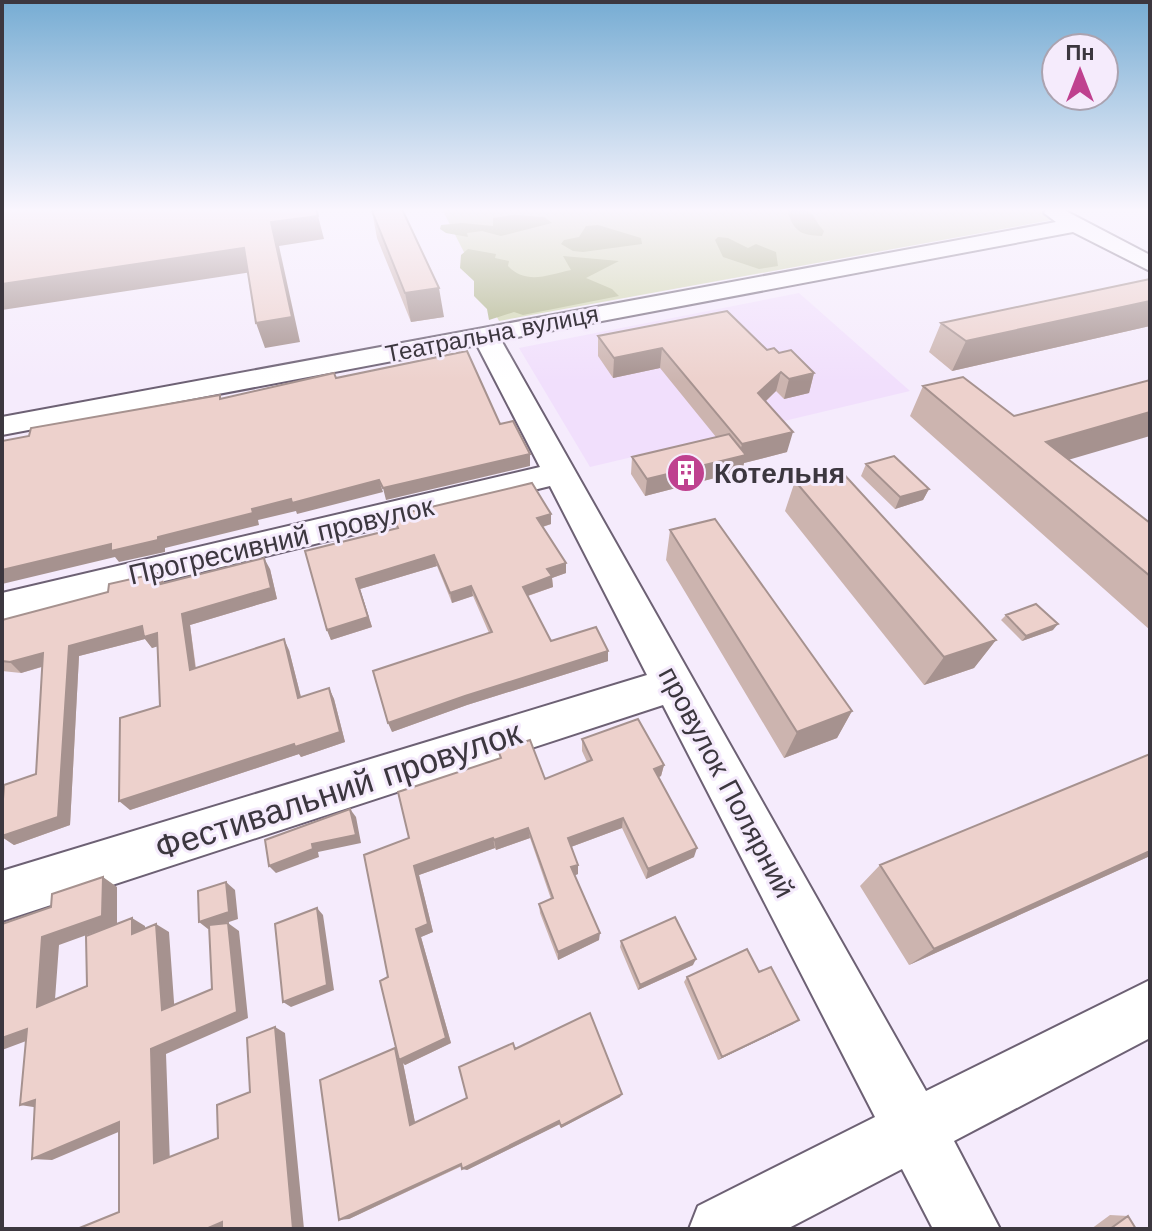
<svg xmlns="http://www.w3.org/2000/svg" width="1152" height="1231" font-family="'Work Sans',sans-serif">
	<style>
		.built { fill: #f1dffc }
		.green { fill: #cfd5ac }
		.forest { fill: #adb385 }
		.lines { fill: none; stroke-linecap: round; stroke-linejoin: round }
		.minor-casing { stroke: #6d6174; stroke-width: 4 }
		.minor { fill: #fff; fill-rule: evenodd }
		.wall { fill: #ccb4af }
		.shaded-wall { fill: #a6928f }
		.building { fill: #edd1cc; stroke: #a6928f; stroke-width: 2 }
		.labels { text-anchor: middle; stroke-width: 6; stroke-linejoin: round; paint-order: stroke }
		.far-street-label { font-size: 24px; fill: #3c373f; stroke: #f5ebfc }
		.poi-label { font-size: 28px; font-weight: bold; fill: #3c373f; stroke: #f5ebfc; text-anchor: start }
		.street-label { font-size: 28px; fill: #3c373f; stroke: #f5ebfc }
		.near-street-label { font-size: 34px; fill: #3c373f; stroke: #f5ebfc }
	</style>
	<rect width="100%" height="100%" fill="#f5ebfc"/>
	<!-- built -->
	<path class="built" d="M799,293L910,391L590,467L519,348Z"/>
	<!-- green -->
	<path class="green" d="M442,209H1039L1057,219L499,321Z"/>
	<!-- forest -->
	<path class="forest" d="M792,209C818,209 811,218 824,231L822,236C802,235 795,233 788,213Z
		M514,215L544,217L552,223L501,236L482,231L467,233L468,237L446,233L440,229L441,225L462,223L493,226V218Z
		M598,225L641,238L642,244L583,252L573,251L561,244L564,240L579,237L586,226Z
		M718,237L728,238L748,248L756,244L776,252L778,266L759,269L723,257L715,240Z
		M468,249L496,254L495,258L509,261L508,266C526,285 548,275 571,270L563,256L619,261L586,278L612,289L619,296L523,315L514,312L489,320L487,309L474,296V281L460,268L461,255Z"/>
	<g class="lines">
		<defs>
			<path id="minor" d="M1046,209H1062L1150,255V271L1073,232L501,340L926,1091L1150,980V1038L954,1141L1000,1229H933L902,1169L787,1229H689L698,1206L875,1117L663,705L2,921V871L647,675L550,486L2,621V593L540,467L477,345L2,435V417L1056,222L1044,213Z"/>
		</defs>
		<!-- minor casing -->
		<use href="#minor" class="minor-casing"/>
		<!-- minor -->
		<use href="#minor" class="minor"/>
	</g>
	<!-- wall -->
	<path class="wall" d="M372,211L444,317L411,322L377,238Z
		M1150,279V326L952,371L929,352L941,323Z
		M598,336L767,350L779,353L814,373L809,393L784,399L776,391L765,402L787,452L744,463L742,471L645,496L631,474L632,457L716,437L660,368L613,378L598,356Z
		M923,386L1014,416L1150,523V630L910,416Z
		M866,464L929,489L923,500L895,509L861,476Z
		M795,481L996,640L974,668L924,685L785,511Z
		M551,514V524L543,527L566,563V573L552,578L553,587L528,596L551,641L608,651V661L467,705L392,732L489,633L473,596L452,603L437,566L360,589L372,627L331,640L327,630L397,528L393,516Z
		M670,530L852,711L837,738L784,758L666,560Z
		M270,569L277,599L190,625L196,668L289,650L301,697L329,688L334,699L345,742L301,757L299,754L130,810L160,706L158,646L152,648L145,639L79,656L70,825L14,845L2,837V813L36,774L42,667L21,673L2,671V620L108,592L158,573L165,583Z
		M1006,615L1053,630L1022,641L1001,620Z
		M582,739L664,765L661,776L659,777L694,857L646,879L622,828L571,847L578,874L575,875L599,940L558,960L540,913L539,904L551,899L530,838L496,850L495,848L419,875L433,932L421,937L451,1043L405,1065L403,1063L415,1123L467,1098L516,1049L620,1097L561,1128L560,1124L467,1170L462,1166L349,1219L395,1048L397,1049L388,977L409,838L500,758L498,750L545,779L587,762L582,751Z
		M1150,754V856L909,965L860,886L880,865Z
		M621,941L693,965L638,990L620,947Z
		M759,972L793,1024L718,1060L684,982L687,977Z
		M1110,1215L1128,1216L1136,1229H1091Z"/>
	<!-- shaded-wall -->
	<path class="shaded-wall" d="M318,216L324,239L279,246L300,342L265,348L256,323L271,222Z
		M244,248L252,272L2,310V284Z
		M439,288L444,317L411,322L405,293Z
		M1150,301V326L952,371L966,341Z
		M662,348L660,368L613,378L614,358Z
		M781,372L776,391L753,413L758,393Z
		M814,373L809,393L784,399L789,379Z
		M1150,412V436L1027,472L1046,442Z
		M793,432L787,452L744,463L742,471L645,496L647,479L739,456L742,444Z
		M530,454V466L386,500L383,488Z
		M379,480L383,492L297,514L296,511L258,520L259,525L165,548V552L119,562L115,557L2,584V570L111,544L158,537L252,509L291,499Z
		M929,489L923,500L895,509L900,497Z
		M551,514V524L538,528L537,518Z
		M434,555L437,566L360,589L372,627L331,640L327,630L356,579Z
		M264,558L270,569L277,599L190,625L197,681L190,670L182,614Z
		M566,563V573L552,578L553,587L524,597L523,587L547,569Z
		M158,573L165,584L157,585Z
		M471,586L473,596L452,603L450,593Z
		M1058,624L1053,630L1022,641L1026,636Z
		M142,626L157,633L165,644L152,648L145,639L79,656L70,825L14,845L2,837V836L58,817L69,646Z
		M284,639L289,650L304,709L298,698Z
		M996,640L974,668L924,685L944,657Z
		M608,651V661L467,705L392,732L388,723L465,696Z
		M43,653L54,663L21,673L10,662Z
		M329,688L334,699L345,742L301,757L299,754L130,810L119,801Z
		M852,711L837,738L784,758L797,732Z
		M664,765L661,776L652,780L654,769Z
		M350,809L356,817L361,843L318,852L319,857L276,873L269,866L312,844Z
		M623,818L622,828L568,848V838Z
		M528,828L530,838L496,850L494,840Z
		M493,838L495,848L419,875L433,932L421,937L451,1043L405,1065L403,1063L416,1127L410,1125L395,1048L401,1053L416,929L414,866Z
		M697,848L694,857L646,879L648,869Z
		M1150,851V856L909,965L934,949Z
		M578,865V874L571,877V867Z
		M103,877L117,887V924L59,945L54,1013L37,1007L42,937Z
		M226,882L235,890L238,919L208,929L199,922Z
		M317,908L323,915L334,990L291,1007L283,1002Z
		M132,918L145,926L146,942L132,934Z
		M228,923L239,931L248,1018L166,1054L170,1164L154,1163L151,1049L237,1012Z
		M156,924L169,932L175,1016L162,1010Z
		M600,933L599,940L558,960V952Z
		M696,959L693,965L638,990L640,985Z
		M799,1020L793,1024L718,1060L722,1057Z
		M275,1027L285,1033L304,1229H293Z
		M27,1029L45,1034L2,1050V1038Z
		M622,1094L620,1097L561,1128V1126Z
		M35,1100L40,1108L20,1105Z
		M559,1121L560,1124L467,1170L462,1169Z
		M119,1122L135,1125L52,1160L32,1159Z
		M461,1164H465L349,1219L339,1220Z
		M235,1221L217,1229H206L222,1222Z"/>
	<!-- building -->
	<path class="building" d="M2,209H316L318,216L271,222L292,317L256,323L244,248L2,284Z
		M382,209H402L439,288L405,293L372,211Z
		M1150,279V301L966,341L941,323Z
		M727,311L767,350L774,348L779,353L791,350L814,373L789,379L781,372L758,393L793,432L742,444L662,348L614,358L598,336Z
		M467,351L500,424L513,421L530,454L383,488L379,480L292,503L291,499L252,509L253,513L158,537V540L111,551V544L2,570V441L29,436L31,428L220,395V399L334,373L336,378Z
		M963,377L1014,416L1150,380V412L1046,442L1150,523V576L923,386Z
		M729,434L746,455L647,479L632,457Z
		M894,456L929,489L900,497L866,464Z
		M840,470L996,640L944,657L795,481Z
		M532,483L551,514L537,518L566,563L547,569L552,576L523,587L551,641L596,627L608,651L465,696L388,723L373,671L492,632L471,586L450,593L434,555L356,579L368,617L327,630L305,551L398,528L393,516Z
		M715,519L852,711L797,732L670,530Z
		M264,558L271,588L182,614L190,670L284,639L298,698L329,688L340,732L295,747L294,744L119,801L120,718L160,706L157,633L144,637L142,626L69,646L58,817L2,836V813L4,785L36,774L43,653L10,662L2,661V620L108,592L109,584L158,573L157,585Z
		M1036,604L1058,624L1026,636L1006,615Z
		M638,719L664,765L654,769L697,848L648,869L623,818L568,838L578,865L571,867L600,933L558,952L539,904L553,898L528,828L494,840L493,838L414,866L428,924L416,929L446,1038L399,1060L380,981L388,977L364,855L409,838L398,792L501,758L498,750L530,740L545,779L592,760L582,739Z
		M1150,754V851L934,949L880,865Z
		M350,809L356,835L312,844L313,849L269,866L265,840Z
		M103,877L102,916L42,937L37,1007L87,986L86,936L132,918V934L156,924L162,1010L212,989L209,925L228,923L237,1012L151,1049L154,1163L218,1138L217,1105L250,1092L247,1038L275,1027L293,1229H222V1222L206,1229H77L119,1212V1122L32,1159L35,1100L20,1105L27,1029L2,1038V924L51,907L52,894Z
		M226,882L229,912L199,922L198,891Z
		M317,908L327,985L283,1002L275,924Z
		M675,917L696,959L640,985L621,941Z
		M747,949L759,972L771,967L799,1020L722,1057L687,977Z
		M590,1013L622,1094L561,1126L559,1121L462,1169L461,1164L339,1220L320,1080L395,1048L410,1125L467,1098L459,1067L513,1043L515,1049Z
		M1128,1216L1136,1229H1110Z"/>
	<!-- sky -->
	<linearGradient id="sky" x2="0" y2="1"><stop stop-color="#76acd3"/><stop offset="0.55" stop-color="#faf6fe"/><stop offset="1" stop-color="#faf6fe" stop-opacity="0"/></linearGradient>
	<rect width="1152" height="382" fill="url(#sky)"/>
	<!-- icons -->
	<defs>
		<symbol id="building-disc" viewBox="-11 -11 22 22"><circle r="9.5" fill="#bf418f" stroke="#f5ebfc"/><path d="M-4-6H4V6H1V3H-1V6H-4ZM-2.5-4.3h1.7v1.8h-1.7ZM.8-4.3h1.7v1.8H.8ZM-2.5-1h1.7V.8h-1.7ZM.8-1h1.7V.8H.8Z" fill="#fff"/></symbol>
	</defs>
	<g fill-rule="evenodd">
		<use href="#building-disc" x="664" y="451" width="44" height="44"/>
	</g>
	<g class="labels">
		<!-- far-street labels -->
		<g class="far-street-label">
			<text transform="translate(492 334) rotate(-11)" y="8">Театральна вулиця</text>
		</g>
		<!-- poi labels -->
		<g class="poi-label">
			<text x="714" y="483">Котельня</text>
		</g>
		<!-- street labels -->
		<g class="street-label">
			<text transform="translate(281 540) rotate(-13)" y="10">Прогресивний провулок</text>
			<text transform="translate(727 782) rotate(62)" y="10">провулок Полярний</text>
		</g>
		<!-- near-street labels -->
		<g class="near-street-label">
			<text transform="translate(338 790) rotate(-18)" y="12">Фестивальний провулок</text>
		</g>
	</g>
	<!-- border -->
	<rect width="1152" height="1231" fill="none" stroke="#3c373f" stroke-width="8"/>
	<!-- north arrow -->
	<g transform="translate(1080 72)"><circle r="38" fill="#f5ebfc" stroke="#aba3b0" stroke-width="2"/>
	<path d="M0-6L14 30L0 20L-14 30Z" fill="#bf418f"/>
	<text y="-12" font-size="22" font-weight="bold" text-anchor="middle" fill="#3c373f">Пн</text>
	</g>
</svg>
